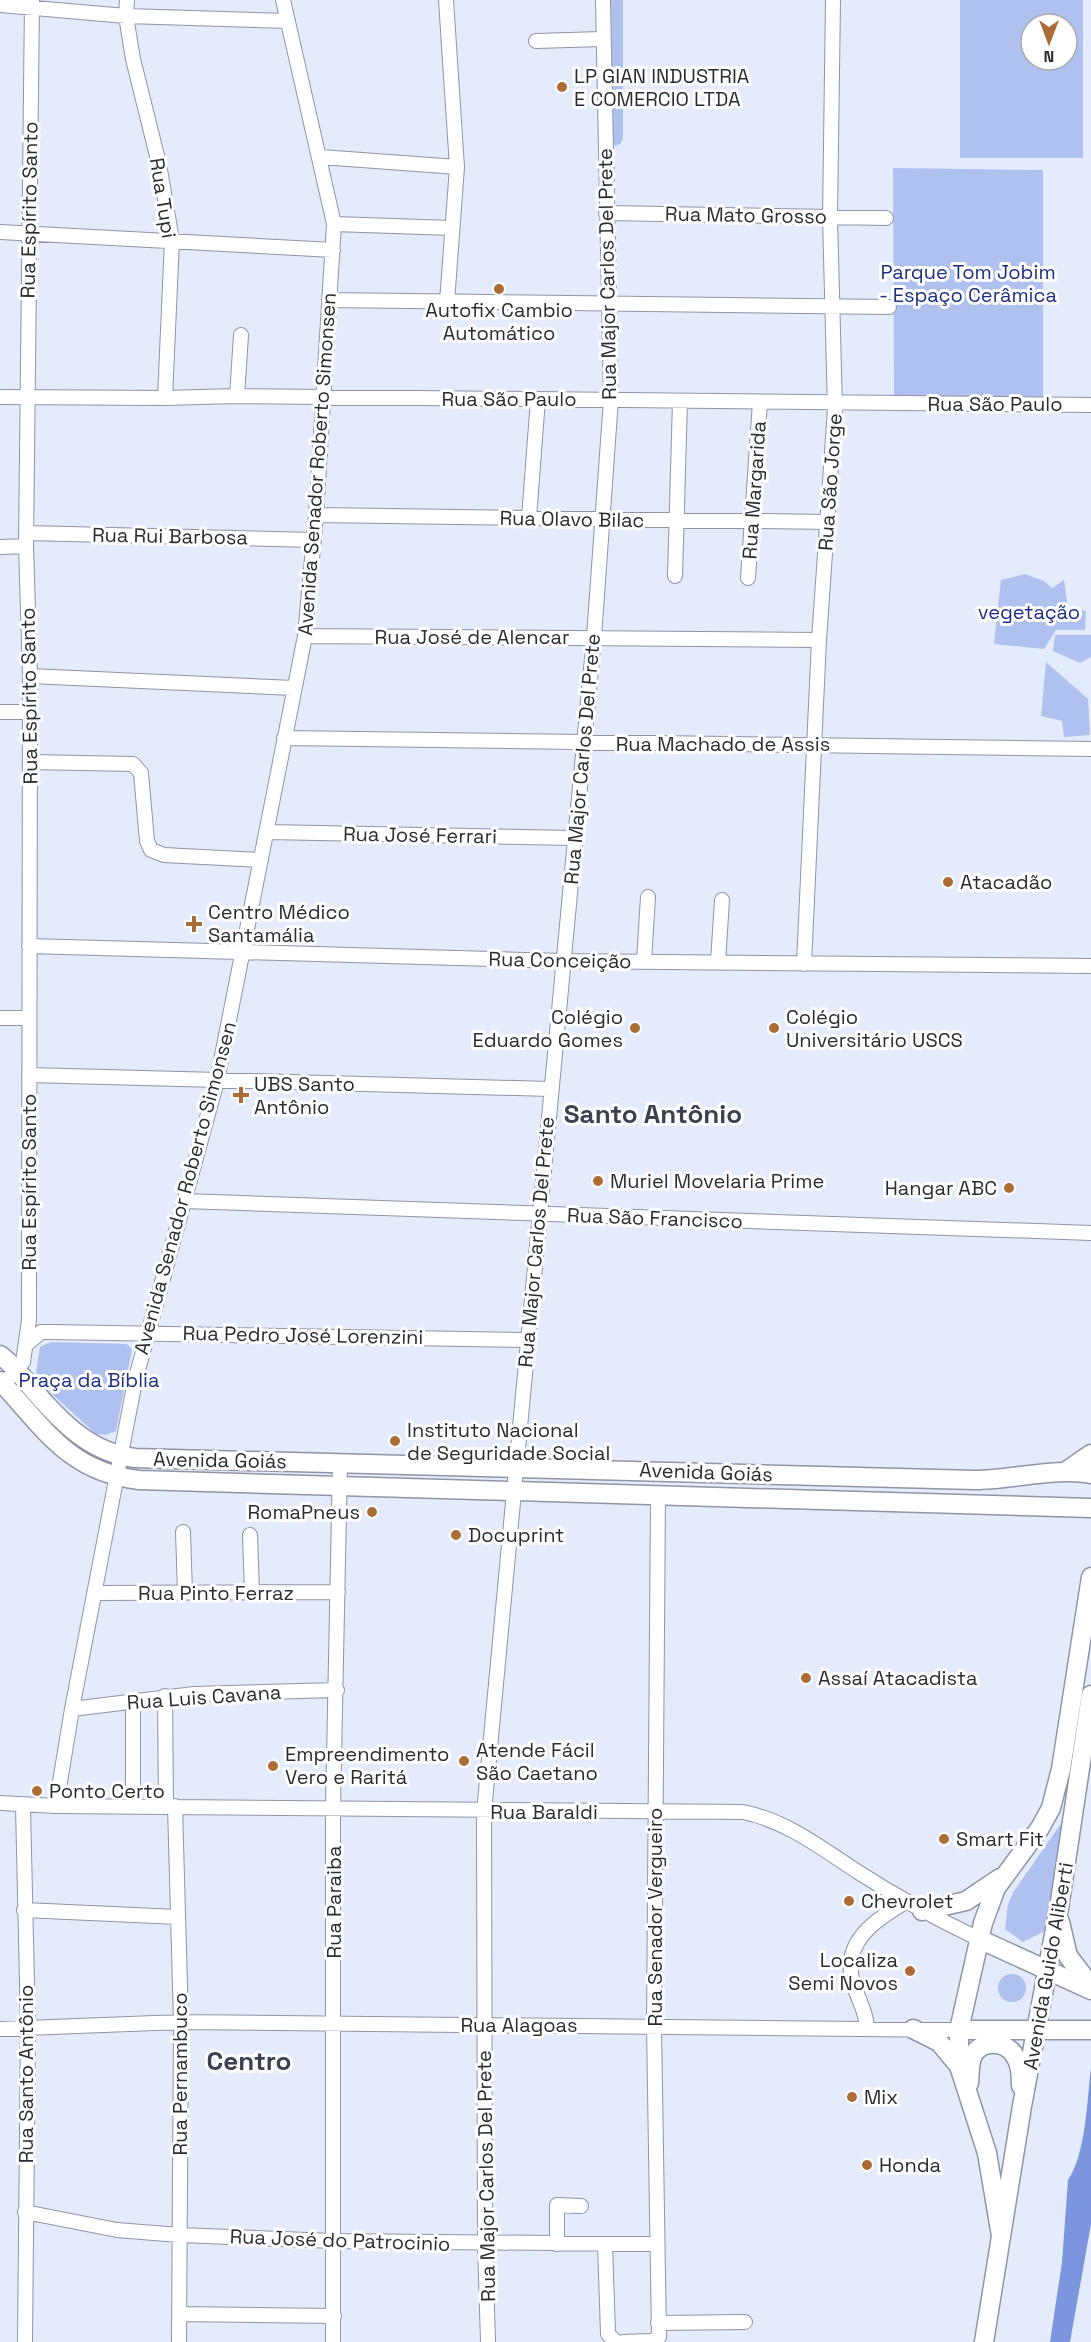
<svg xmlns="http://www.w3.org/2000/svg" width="1091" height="2342" font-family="'Space Grotesk',sans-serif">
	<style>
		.green { fill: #afc1ef; fill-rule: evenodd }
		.water { fill: #7b95de }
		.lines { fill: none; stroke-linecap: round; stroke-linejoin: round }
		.minor-casing { stroke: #8f95a6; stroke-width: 16 }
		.major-casing { stroke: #8f95a6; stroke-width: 21 }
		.minor { stroke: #fff; stroke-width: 14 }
		.major { stroke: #fff; stroke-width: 18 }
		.poi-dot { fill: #ac6c35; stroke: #fff; stroke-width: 2 }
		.labels { text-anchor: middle; stroke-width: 6; stroke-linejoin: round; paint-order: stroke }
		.poi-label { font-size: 20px; fill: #292c32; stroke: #fff; text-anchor: start }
		.street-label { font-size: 20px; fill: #292c32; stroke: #fff }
		.park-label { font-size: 20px; fill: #1d2f83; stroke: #fff }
		.district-label { font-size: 26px; font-weight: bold; fill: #3b414f; stroke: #fff }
	</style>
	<rect width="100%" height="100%" fill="#e4ebfd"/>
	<!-- green -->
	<path class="green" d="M611,0H623V139L620,144L615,146L612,144Z
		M960,0H1083V158H960ZM1031,24H1067V60H1031Z
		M893,168L1043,170V398L894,397Z
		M1025,574L1044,581L1052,588L1064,580L1068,608L1086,611L1085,630H1056L1044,649L994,644L1001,580Z
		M1055,635H1091V657L1080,663L1053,651Z
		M1046,662L1088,699L1090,735L1064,737L1062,721L1041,716Z
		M51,1342L127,1344L132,1349L116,1431L106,1435L96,1434L41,1384L36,1372L40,1347Z
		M1066,1823L1047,1930L1023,1942L1005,1929L1008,1904L1014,1891L1060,1825Z
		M998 1988a14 14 0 1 1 28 0a14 14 0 1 1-28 0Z"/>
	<!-- water -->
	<path class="water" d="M1091,2068V2224L1070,2342H1050L1062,2262L1068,2180C1086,2154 1087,2099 1091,2068Z"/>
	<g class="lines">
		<defs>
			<path id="minor" d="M127,0L126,16L133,59L159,164L172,240L165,398
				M446,0L457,167L447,302
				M0,5L126,16L288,21
				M536,41L602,39
				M321,157L457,167
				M606,213L886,218
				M334,224L452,228
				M0,232L333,250
				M329,300L889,307
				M237,396L241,335
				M0,397L165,398L237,396L1091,405
				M316,515L827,522
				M529,518L538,399
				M26,533L314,540
				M0,547L26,546
				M675,576L680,401
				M748,578L760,402
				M305,636L819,640
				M30,676L294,688
				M0,712H29
				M284,738L1091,749
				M30,762L133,764L141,773L147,841L151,850L164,855L261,860
				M267,832L574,838
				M29,946L563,961L1091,966
				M644,961L648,897
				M718,962L722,900
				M804,964L819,640L835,409L830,217L833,0
				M0,1018H29
				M29,1075L550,1089
				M184,1201L1091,1233
				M27,1344L41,1332H51L529,1340
				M3,1385L23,1362L29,1320L30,676L26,546L32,0
				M183,1532L185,1593
				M250,1535L252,1593
				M94,1593L338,1592
				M165,1696L166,1806
				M133,1701V1806
				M72,1709L194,1694L337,1690
				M0,1803L56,1806L743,1812C787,1821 821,1848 858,1872C897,1897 937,1919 979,1939
				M23,1806L28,2028L25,2342
				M56,1806L72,1709L135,1381L217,1081L305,636L316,515L334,224L283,0
				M175,1806L181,2022L179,2342
				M24,1910L178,1917
				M867,2027C866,2011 858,1999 853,1983C841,1942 876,1919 906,1902
				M0,2029L181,2022L959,2030
				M25,2212L117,2230L179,2235L334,2241L657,2244
				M557,2244V2205L581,2206
				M605,2244L608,2334L616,2342
				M179,2314L334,2316
				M658,2323L745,2322
				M333,2342V1808L340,1462
				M488,2342L485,2244L484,1812L594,637L611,399L603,0
				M623,2342L652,2341L659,2337L654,2026L658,1497"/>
			<path id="major" d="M0,1355C14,1365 24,1379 36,1393C63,1424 92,1453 135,1458L975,1480C1011,1480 1058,1467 1091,1474
				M0,1381C45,1429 69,1472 139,1480L1091,1508
				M1065,1472L1091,1454
				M922,1911L966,1901L1000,1878
				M1060,1922L1068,1956L1091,1986
				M979,1939L1091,1990
				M913,2029L939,2042L959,2066
				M959,2030H1091
				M969,2083C970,2074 969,2063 973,2055C983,2038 1008,2041 1016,2058C1021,2066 1021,2077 1021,2086
				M1001,2236L987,2153L959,2066V2030L983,1923L996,1888L1040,1828L1051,1808L1061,1769L1091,1577
				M984,2342L1022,2106L1059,1908L1091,1695"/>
		</defs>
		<!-- minor casing -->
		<use href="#minor" class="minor-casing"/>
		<!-- major casing -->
		<use href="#major" class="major-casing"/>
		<!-- minor -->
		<use href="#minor" class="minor"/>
		<!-- major -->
		<use href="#major" class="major"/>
	</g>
	<!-- markers -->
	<g class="poi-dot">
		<circle cx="562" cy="87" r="6"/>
		<circle cx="499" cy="289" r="6"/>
		<circle cx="948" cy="882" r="6"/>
		<path d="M191 915h6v6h6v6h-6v6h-6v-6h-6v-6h6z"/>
		<circle cx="635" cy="1028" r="6"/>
		<circle cx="774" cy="1028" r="6"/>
		<path d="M238 1086h6v6h6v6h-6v6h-6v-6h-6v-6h6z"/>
		<circle cx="598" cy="1181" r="6"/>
		<circle cx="1009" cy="1188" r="6"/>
		<circle cx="395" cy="1441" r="6"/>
		<circle cx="372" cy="1512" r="6"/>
		<circle cx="456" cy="1535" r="6"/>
		<circle cx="806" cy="1678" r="6"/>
		<circle cx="464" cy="1761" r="6"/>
		<circle cx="273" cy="1766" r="6"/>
		<circle cx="37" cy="1791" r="6"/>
		<circle cx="944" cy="1839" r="6"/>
		<circle cx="849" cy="1901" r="6"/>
		<circle cx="910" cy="1971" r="6"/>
		<circle cx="852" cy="2097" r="6"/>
		<circle cx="867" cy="2165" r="6"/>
	</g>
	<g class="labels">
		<!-- poi labels -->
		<g class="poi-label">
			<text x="574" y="83">LP GIAN INDUSTRIA<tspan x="574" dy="23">E COMERCIO LTDA</tspan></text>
			<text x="499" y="317" text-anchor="middle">Autofix Cambio<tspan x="499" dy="23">Automático</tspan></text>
			<text x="960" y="889">Atacadão</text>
			<text x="208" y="919">Centro Médico<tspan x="208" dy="23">Santamália</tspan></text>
			<text x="623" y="1024" text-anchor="end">Colégio<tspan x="623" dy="23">Eduardo Gomes</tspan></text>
			<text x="786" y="1024">Colégio<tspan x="786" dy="23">Universitário USCS</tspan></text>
			<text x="254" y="1091">UBS Santo<tspan x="254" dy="23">Antônio</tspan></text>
			<text x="610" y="1188">Muriel Movelaria Prime</text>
			<text x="997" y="1195" text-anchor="end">Hangar ABC</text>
			<text x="407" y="1437">Instituto Nacional<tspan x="407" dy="23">de Seguridade Social</tspan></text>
			<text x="360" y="1519" text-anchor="end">RomaPneus</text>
			<text x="468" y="1542">Docuprint</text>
			<text x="818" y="1685">Assaí Atacadista</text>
			<text x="476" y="1757">Atende Fácil<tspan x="476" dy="23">São Caetano</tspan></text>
			<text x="285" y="1761">Empreendimento<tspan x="285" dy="23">Vero e Raritá</tspan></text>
			<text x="49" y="1798">Ponto Certo</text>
			<text x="956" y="1846">Smart Fit</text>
			<text x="861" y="1908">Chevrolet</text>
			<text x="898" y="1967" text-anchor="end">Localiza<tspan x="898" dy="23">Semi Novos</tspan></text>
			<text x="864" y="2104">Mix</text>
			<text x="879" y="2172">Honda</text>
		</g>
		<!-- street labels -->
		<g class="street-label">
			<text transform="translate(163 198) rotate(81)" y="7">Rua Tupi</text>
			<text transform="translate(29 210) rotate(-89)" y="7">Rua Espírito Santo</text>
			<text transform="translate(746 215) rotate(1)" y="7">Rua Mato Grosso</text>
			<text transform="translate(607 274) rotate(-91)" y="7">Rua Major Carlos Del Prete</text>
			<text x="509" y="406">Rua São Paulo</text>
			<text x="995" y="411">Rua São Paulo</text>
			<text transform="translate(317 464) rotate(-86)" y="7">Avenida Senador Roberto Simonsen</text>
			<text transform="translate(830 482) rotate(-86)" y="7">Rua São Jorge</text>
			<text transform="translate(754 490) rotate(-86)" y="7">Rua Margarida</text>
			<text transform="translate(572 519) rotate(1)" y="7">Rua Olavo Bilac</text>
			<text transform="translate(170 536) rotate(1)" y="7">Rua Rui Barbosa</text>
			<text x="472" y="644">Rua José de Alencar</text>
			<text transform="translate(29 696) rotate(-91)" y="7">Rua Espírito Santo</text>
			<text x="723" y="751">Rua Machado de Assis</text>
			<text transform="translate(582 759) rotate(-85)" y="7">Rua Major Carlos Del Prete</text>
			<text transform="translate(420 835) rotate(1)" y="7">Rua José Ferrari</text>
			<text transform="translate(560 960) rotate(1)" y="7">Rua Conceição</text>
			<text transform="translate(29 1182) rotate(-90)" y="7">Rua Espírito Santo</text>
			<text transform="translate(185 1188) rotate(-75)" y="7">Avenida Senador Roberto Simonsen</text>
			<text transform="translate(655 1218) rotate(2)" y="7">Rua São Francisco</text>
			<text transform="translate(536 1242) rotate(-85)" y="7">Rua Major Carlos Del Prete</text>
			<text transform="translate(303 1335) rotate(1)" y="7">Rua Pedro José Lorenzini</text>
			<text transform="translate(220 1460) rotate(1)" y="7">Avenida Goiás</text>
			<text transform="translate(706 1472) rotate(2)" y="7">Avenida Goiás</text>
			<text x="216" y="1600">Rua Pinto Ferraz</text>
			<text transform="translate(204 1697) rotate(-4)" y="7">Rua Luis Cavana</text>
			<text x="544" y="1819">Rua Baraldi</text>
			<text transform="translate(334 1902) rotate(-90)" y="7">Rua Paraiba</text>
			<text transform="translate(655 1917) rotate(-90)" y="7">Rua Senador Vergueiro</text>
			<text transform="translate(1048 1966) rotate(-80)" y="7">Avenida Guido Aliberti</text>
			<text x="519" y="2032">Rua Alagoas</text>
			<text transform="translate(26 2074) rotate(-90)" y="7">Rua Santo Antônio</text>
			<text transform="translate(180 2074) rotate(-90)" y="7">Rua Pernambuco</text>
			<text transform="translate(486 2176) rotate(-91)" y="7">Rua Major Carlos Del Prete</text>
			<text transform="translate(340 2240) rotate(2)" y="7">Rua José do Patrocinio</text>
		</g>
		<!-- park labels -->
		<g class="park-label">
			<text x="968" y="279">Parque Tom Jobim<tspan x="968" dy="23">- Espaço Cerâmica</tspan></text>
			<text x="1029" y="619">vegetação</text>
			<text x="89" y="1387">Praça da Bíblia</text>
		</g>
		<!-- district labels -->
		<g class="district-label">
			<text x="653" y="1123">Santo Antônio</text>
			<text x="249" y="2070">Centro</text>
		</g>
	</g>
	<!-- north arrow -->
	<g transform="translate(1049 42) rotate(180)"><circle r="28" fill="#ffffff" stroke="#a9abad" stroke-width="1.5"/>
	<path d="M0-4.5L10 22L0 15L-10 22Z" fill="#ac6c35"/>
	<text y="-9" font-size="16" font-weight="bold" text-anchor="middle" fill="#292c32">N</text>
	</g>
</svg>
